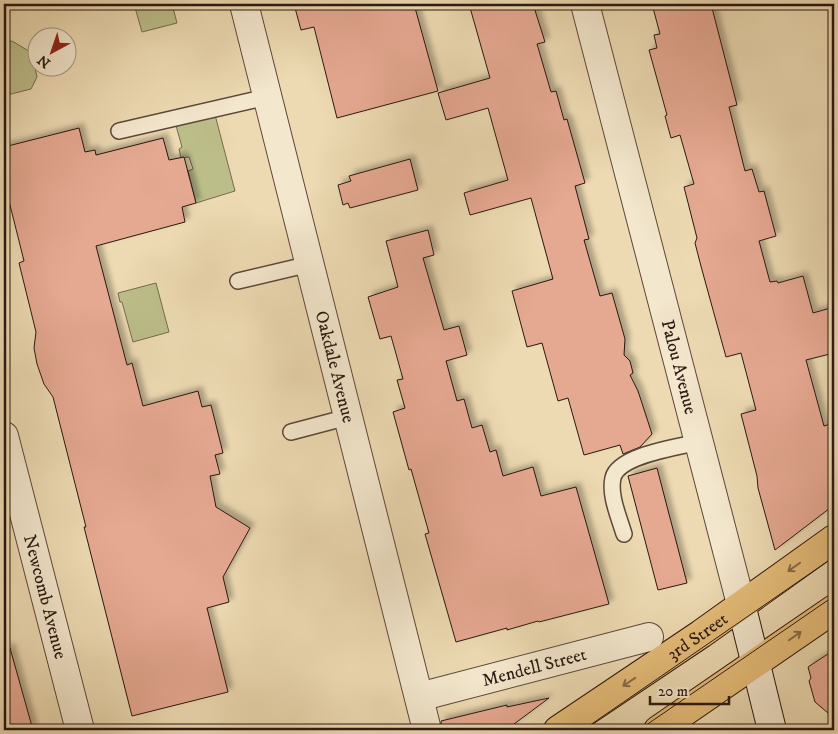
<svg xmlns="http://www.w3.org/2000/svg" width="838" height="734" font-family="'IM FELL DW Pica',serif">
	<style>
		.green { fill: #bcbe8a; stroke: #746b4e }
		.building { fill: #e5a891; stroke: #2b1811; filter: url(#shadow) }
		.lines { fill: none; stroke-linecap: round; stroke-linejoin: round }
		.lane-casing { stroke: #5c4839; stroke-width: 18 }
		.street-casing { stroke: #5c4839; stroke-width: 30 }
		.secondary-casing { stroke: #2b1811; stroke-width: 30 }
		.primary-casing { stroke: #2b1811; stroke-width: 30 }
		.lane { stroke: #f3e7cd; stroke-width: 15 }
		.street { stroke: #f3e7cd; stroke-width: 28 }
		.secondary { stroke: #f3e7cd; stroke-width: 28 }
		.primary { stroke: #e6bd79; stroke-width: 28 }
		.tram { stroke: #2b1811; stroke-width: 1 }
		.oneway { stroke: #886a45 }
		.labels { text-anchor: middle; stroke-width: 4.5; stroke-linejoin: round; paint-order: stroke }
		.street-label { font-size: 18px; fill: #2b1811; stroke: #f3e7cd }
	</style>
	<defs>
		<filter id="shadow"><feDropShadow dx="4.5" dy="-4.5" stdDeviation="2.5" flood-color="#0004"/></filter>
	</defs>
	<rect width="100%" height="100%" fill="#eddab2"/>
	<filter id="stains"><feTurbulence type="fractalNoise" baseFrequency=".004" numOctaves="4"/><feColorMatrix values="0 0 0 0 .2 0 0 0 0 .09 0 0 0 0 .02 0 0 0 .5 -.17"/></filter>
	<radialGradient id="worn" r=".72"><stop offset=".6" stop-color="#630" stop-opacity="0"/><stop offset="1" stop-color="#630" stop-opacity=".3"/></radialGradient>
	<!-- green -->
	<path class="green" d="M134,4H172L177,23L142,32Z
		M12,41L32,53L37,77L31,89L7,95L4,93V43Z
		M214,111L235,191L196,203L188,171L193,169L189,157L181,158L179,149L182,147L175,122Z
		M156,283L169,332L133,342L122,302H120L118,293Z"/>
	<!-- building -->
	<path class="building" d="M294,4H414L438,91L337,118L314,27L301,30Z
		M469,4H533L545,42L537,44L551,92L556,91L564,120L567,119L585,183L575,186L589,239L584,240L600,296L612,293L625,339L624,355L630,361L633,373L630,375L638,391L652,434L640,447L623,454L620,445L584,455L568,398L558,401L542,343L527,347L512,291L553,279L531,198L470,215L464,193L508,180L488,108L446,120L438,93L490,78Z
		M652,4H711L737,105L729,107L745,171L752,169L759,192L764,191L776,236L759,241L770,282L777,281L778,283L803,276L813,313L834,307V353L806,360L824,426L830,424L834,442V505L775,550L758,488L757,476L741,414L756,410L741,353L726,357L702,270L695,243L697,238L684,187L694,184L680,135L671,138L665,116L667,115L649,50L657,48L654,35L660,34Z
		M79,128L85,152L95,150L96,155L163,138L169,160L184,157L196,203L182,207L185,222L96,246L127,365L132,363L143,406L198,391L202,407L211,405L223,453L215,455L220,474L210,476L216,507L250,528L223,577L229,602L207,608L228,692L132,716L84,527H86L53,397L44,384L37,364L34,348L36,332L19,263L24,261L4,181V147Z
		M410,159L418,190L350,208L348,203L343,205L338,185L351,181L349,176Z
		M428,230L434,255L423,258L444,330L459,326L467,355L446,361L457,401L464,399L472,428L482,425L490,452L496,450L503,476L533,467L541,496L576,487L609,604L539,622L538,621L507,630V628L456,642L425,534L429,533L411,469L409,470L393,412L405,408L397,380L403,379L391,336L380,339L368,297L398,287L386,241Z
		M657,468L687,583L658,590L628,476Z
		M10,648L33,730H4V649Z
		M834,650V718L815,702L809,681L811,678L808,667Z
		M549,698L506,730H442L441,721L507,705V707Z"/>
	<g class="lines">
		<defs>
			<path id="lane" d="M119,131L267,97
				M238,281L310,264
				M291,432L348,417
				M624,534C619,517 609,495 613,478C618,455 679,447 699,442"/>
			<g id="street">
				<path id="s1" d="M244,4L427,730"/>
				<path id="s2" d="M585,4L741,604"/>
				<path id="s3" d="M4,436L80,730"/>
				<path id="s4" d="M419,697L649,637"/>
			</g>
			<path id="secondary" d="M741,604L772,730"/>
			<g id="primary">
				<path id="s5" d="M558,730L701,634L834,539"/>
				<path d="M658,730L834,609"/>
			</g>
		</defs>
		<!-- lane casing -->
		<use href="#lane" class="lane-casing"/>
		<!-- street casing -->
		<use href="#street" class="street-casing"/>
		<!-- secondary casing -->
		<use href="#secondary" class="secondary-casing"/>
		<!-- primary casing -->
		<use href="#primary" class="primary-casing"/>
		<!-- lane -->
		<use href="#lane" class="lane"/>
		<!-- street -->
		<use href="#street" class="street"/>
		<!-- secondary -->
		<use href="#secondary" class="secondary"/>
		<!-- primary -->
		<use href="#primary" class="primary"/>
		<!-- tram -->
		<path class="tram" d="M583,730L834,557
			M639,730L834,596"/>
	</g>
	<!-- one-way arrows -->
	<defs><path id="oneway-shaft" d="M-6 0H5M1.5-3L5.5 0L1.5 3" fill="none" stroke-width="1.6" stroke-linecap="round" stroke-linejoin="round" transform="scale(1.25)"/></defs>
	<g class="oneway">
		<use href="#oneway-shaft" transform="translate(794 567) rotate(145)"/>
		<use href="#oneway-shaft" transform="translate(795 636) rotate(-35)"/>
		<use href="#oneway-shaft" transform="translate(629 682) rotate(146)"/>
	</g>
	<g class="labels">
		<!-- street labels -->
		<g class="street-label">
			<text dy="6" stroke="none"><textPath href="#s1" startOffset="374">Oakdale Avenue</textPath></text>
			<text dy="6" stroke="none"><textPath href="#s2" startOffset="375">Palou Avenue</textPath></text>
			<text dy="6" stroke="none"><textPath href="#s3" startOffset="166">Newcomb Avenue</textPath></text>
			<text dy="6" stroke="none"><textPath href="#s5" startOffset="168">3rd Street</textPath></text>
			<text dy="6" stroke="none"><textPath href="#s4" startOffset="119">Mendell Street</textPath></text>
		</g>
	</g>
	<!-- margin -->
	<rect width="838" height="734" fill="none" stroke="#eddab2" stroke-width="20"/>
	<rect x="5" y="5" width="828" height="724" fill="none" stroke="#2b1811" stroke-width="2.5"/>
	<rect x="10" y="10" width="818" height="714" fill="none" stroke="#2b1811"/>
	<!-- north arrow -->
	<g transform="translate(52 52) rotate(220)"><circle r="24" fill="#f3e7cd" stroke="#a39482"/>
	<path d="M0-4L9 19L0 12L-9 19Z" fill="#8f2418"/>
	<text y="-8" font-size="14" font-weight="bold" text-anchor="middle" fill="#2b1811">N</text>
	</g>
	<!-- scale -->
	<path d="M650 696v8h79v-8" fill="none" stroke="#2b1811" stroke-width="2.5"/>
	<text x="658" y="696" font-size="15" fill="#2b1811" stroke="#f3e7cd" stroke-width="4" paint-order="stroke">20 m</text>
	<rect width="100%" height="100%" filter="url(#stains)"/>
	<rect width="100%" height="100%" fill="url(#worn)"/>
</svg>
